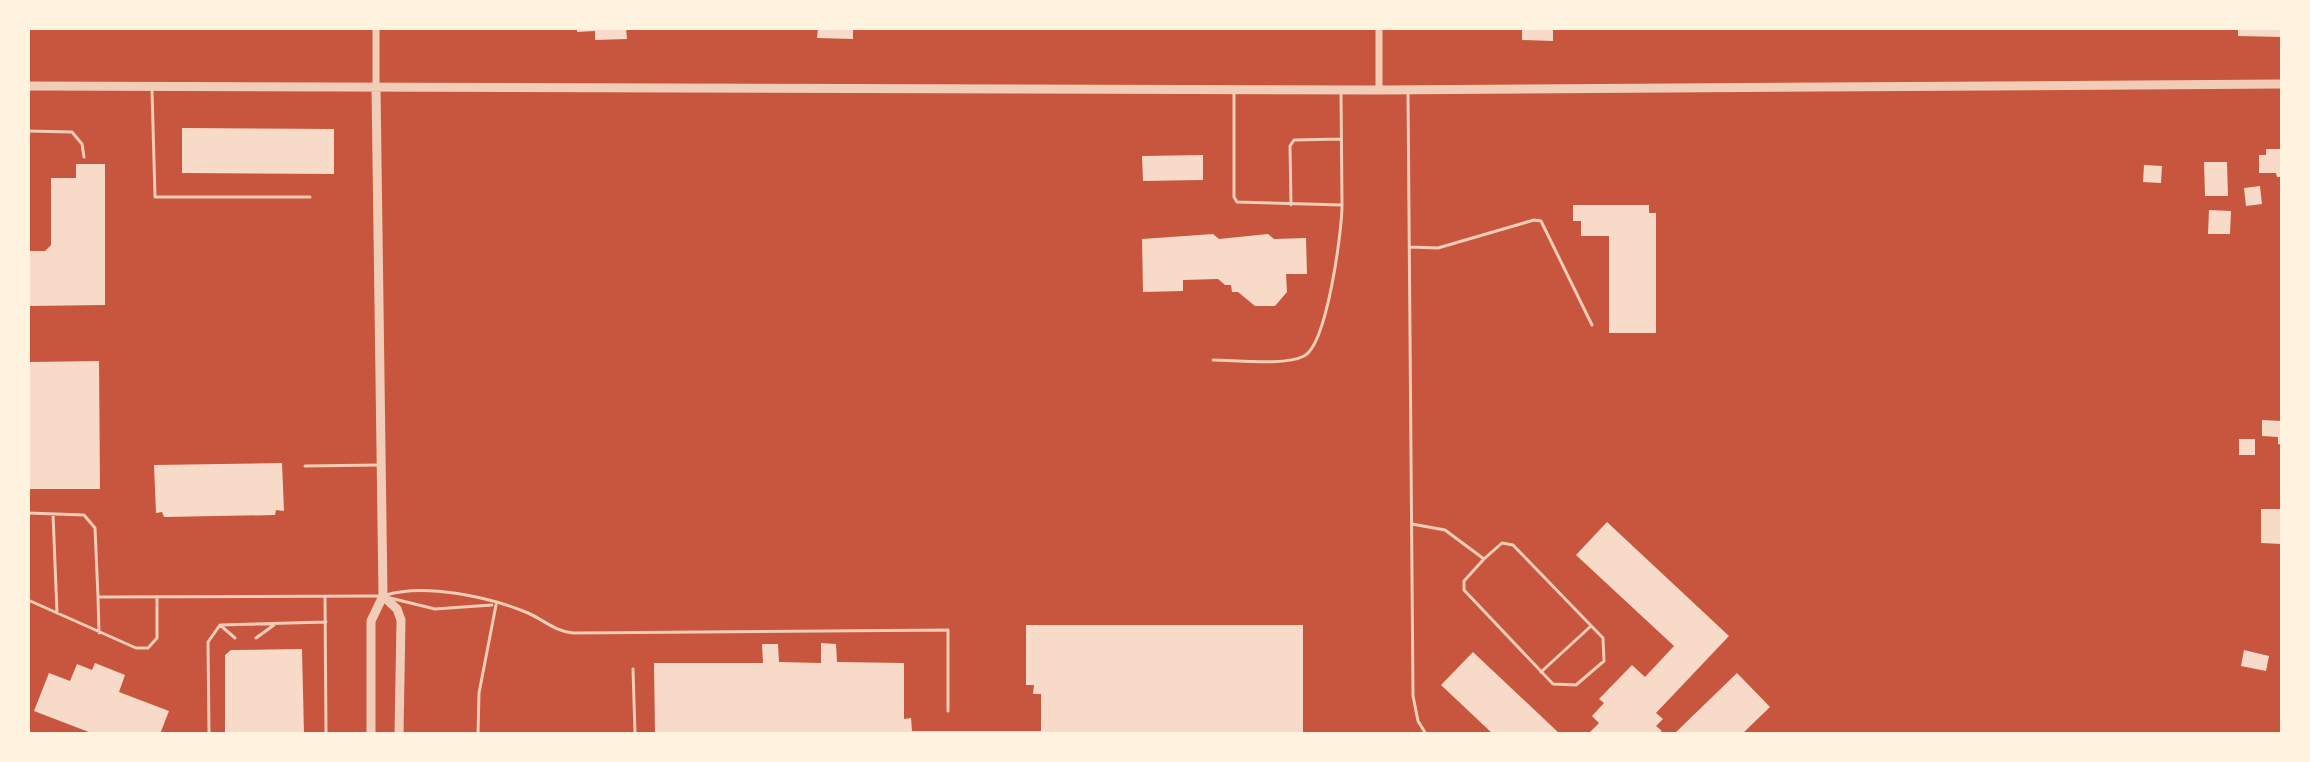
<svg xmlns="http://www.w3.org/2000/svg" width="2310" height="762" font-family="'Sofia Sans Condensed',sans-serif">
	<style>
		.building { fill: #f7dbc8 }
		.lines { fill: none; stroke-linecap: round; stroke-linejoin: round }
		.service { stroke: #f1ccb7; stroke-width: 3 }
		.minor { stroke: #f1ccb7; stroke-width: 7 }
		.tertiary { stroke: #f1ccb7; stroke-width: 9 }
	</style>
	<rect width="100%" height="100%" fill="#c8553d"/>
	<!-- building -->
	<path class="building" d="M577,28H626L627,39L595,40V31L577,32Z
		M818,28H853V39L817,38Z
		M1522,28H1553V41L1522,40Z
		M2238,28H2282V37L2238,36Z
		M182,128L334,129V174L182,173Z
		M2266,149H2282V177H2277L2276,173H2259V155H2266Z
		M1203,155V180L1143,181L1142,156Z
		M2204,162H2227L2228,196H2205Z
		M76,164H105V305L28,306V251H45L51,245V178H76Z
		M2144,165L2162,166L2161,183L2143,182Z
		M2260,186L2262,204L2246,206L2244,188Z
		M1573,205H1649V213H1656V333H1609V236H1581V221H1573Z
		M2209,210L2231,211L2230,234H2208Z
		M1213,234L1219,239L1268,234L1274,239L1306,238L1307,274H1286L1287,292L1275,306H1255L1238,292H1232L1231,285H1225L1218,279L1183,280V291L1143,292L1142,239Z
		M99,361L100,489H28V362Z
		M2262,420L2282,421V445L2278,444V437L2262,436Z
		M2239,439H2255V455H2239Z
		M282,463L284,511L276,510L275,515L164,517L162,512L156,513L154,465Z
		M2261,509H2282V544L2261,543Z
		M1607,522L1729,636L1656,713L1663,719L1656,726L1662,731L1658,734H1588L1599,723L1592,716L1604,703L1599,699L1632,665L1645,677L1674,646L1576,555Z
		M1026,625H1303V734H655L654,663H763L762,644H778L779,662L821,663V643L836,644L837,662L904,663V719L911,718L912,731H1041V694H1033L1034,685H1026Z
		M302,649L304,734H225V655L231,650Z
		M2244,650L2269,656L2266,671L2241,666Z
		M1473,652L1560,734H1493L1441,685Z
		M95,663L125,675L119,692L169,711L160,734H94L34,711L49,673L70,681L77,664L92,670Z
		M1737,673L1770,707L1742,734H1674Z"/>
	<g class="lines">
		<!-- service -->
		<path class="service" d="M152,90L155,197H310
			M1234,93V197L1237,202L1342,205L1341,92
			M1408,93L1413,696L1418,721L1426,734
			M28,131L72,132L82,144L84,157
			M1291,205L1290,146L1294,140L1341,139
			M1410,247L1438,248L1534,220L1541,221L1592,325
			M1213,360C1235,360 1286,366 1304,356C1327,345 1342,231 1342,205
			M305,466L379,465
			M28,513L84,515L95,528L98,597L378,596
			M53,514L57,613
			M1412,524L1445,530L1484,559L1464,581V590L1553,684L1576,685L1604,661L1603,638L1513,545L1502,543L1484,559
			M386,595C425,583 490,597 528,613C544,620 554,631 573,633L948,630V711
			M98,597L99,633
			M325,597L326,734
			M390,598L435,609L492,605
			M28,600L136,648H148L157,638V598
			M220,625L235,638
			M256,638L274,625
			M633,669L635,734
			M1541,672L1591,626
			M209,734L208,642L220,625L326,622
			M478,734L479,693L496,605"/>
		<!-- minor -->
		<path class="minor" d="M376,28V87
			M1379,28V90"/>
		<!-- tertiary -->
		<path class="tertiary" d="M28,86L1379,90L2282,84
			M383,596L397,609L401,620L399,734
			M371,734V621L383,596L376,87"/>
	</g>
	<!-- border -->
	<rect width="2310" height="762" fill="none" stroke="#fff3e0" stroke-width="60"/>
</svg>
